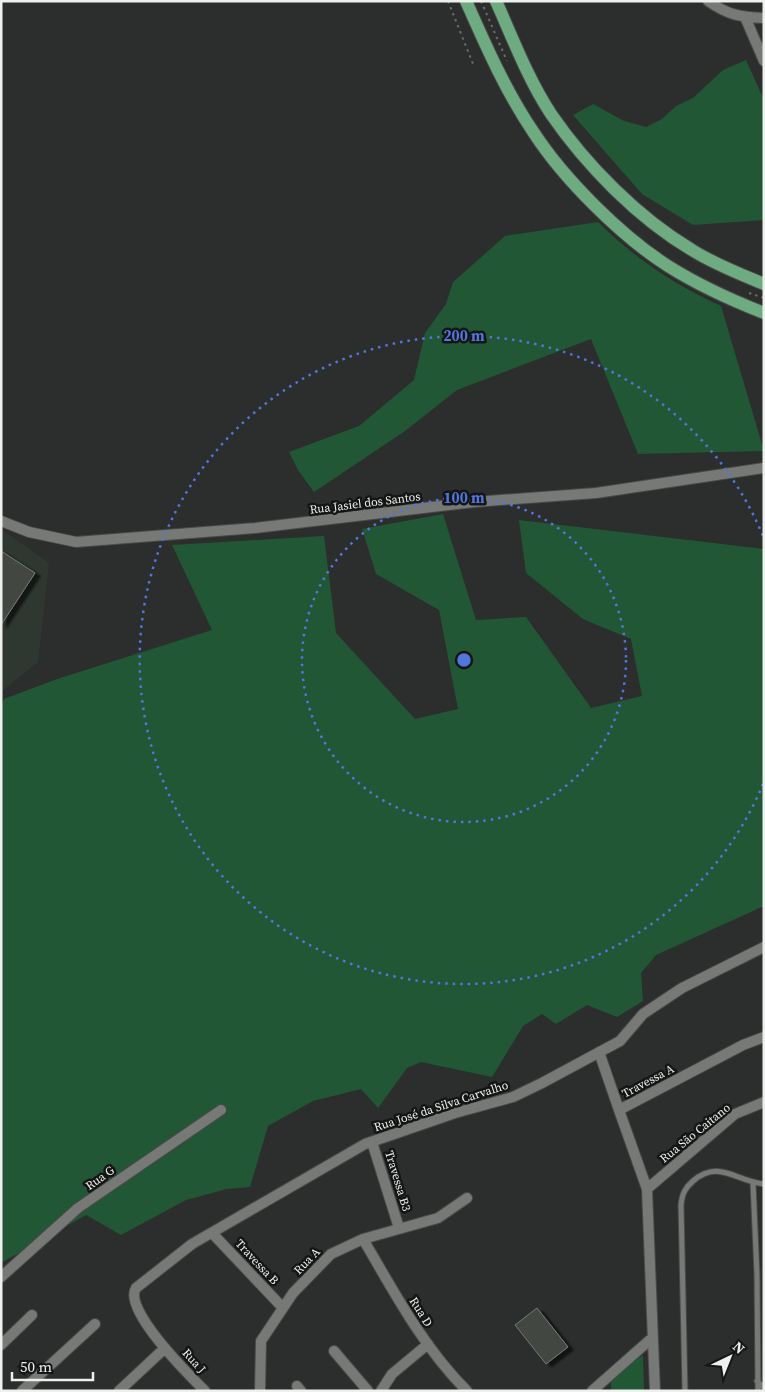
<svg xmlns="http://www.w3.org/2000/svg" width="765" height="1392" font-family="'Source Serif 4',serif">
	<style>
		.built { fill: #2f3731 }
		.green { fill: #225735 }
		.building { fill: #434643; stroke: #757876; filter: url(#shadow) }
		.lines { fill: none; stroke-linecap: round; stroke-linejoin: round }
		.service-casing { stroke: #484a48; stroke-width: 7 }
		.minor-casing { stroke: #484a48; stroke-width: 12 }
		.primary-casing { stroke: #484a48; stroke-width: 14 }
		.path { stroke: #696b69; stroke-width: 2; stroke-dasharray: 2.5 4; stroke-linecap: butt }
		.service { stroke: #767976; stroke-width: 5 }
		.minor { stroke: #767976; stroke-width: 10 }
		.primary { stroke: #6eab81; stroke-width: 12 }
		.ring { fill: none; stroke: #5176de; stroke-width: 2.5; stroke-dasharray: 2.5 5 }
		.labels { text-anchor: middle; stroke-width: 5; stroke-linejoin: round; paint-order: stroke }
		.street-label { font-size: 12px; fill: #eef0ee; stroke: #141615 }
		.centre { fill: #5176de; stroke: #141615; stroke-width: 2.5 }
		.ring-label { font-size: 15px; text-anchor: middle; font-weight: bold; fill: #5176de; stroke: #141615; stroke-width: 5; stroke-linejoin: round; paint-order: stroke }
	</style>
	<defs>
		<filter id="shadow"><feDropShadow dx="5.5" dy="3" stdDeviation="1" flood-color="#0009"/></filter>
	</defs>
	<rect width="100%" height="100%" fill="#2b2e2c"/>
	<!-- built -->
	<path class="built" d="M1,529L49,563L38,662L1,692Z"/>
	<!-- green -->
	<path class="green" d="M746,60L764,100V220L693,225L642,194L573,115L593,104L624,121L646,127L662,119L676,106L693,98L723,70Z
		M598,222C634,258 675,285 721,306L764,451L638,454L591,339L457,390L405,431L314,492L298,470L289,452L359,426L414,380L425,333L446,304L453,282L505,236Z
		M443,514L476,620L526,617L591,708L642,696L631,639L583,619L526,573L519,520L764,549V906L656,955L641,973L643,1001L617,1017L587,1005L556,1024L542,1014L523,1026L492,1077L421,1062L407,1068L378,1108L361,1089L313,1101L268,1126L250,1187L227,1189L186,1200L121,1235L86,1215L1,1263V708L4,699L57,679L212,630L172,545L324,536L336,633L415,719L458,709L439,610L376,574L362,529Z
		M643,1355L644,1391H611V1376Z"/>
	<!-- building -->
	<path class="building" d="M1,551L35,573L1,625Z
		M537,1308L568,1347L546,1364L515,1325Z"/>
	<g class="lines">
		<defs>
			<path id="service" d="M753,1183L757,1275L758,1391
				M757,1381L764,1388
				M685,1391L681,1205C682,1194 685,1188 693,1181C719,1159 735,1181 764,1184"/>
			<path id="minor" d="M708,1C728,15 740,17 764,18
				M745,17L764,61
				M1,521L29,532L76,542L255,528L474,502L596,493L764,468
				M599,1052L619,1110
				M372,1142L399,1228
				M647,1189L735,1114L764,1102
				M212,1233L283,1308
				M363,1239C394,1292 423,1347 467,1391
				M1,1277L78,1208L221,1110
				M1,1345L32,1315
				M334,1351L368,1391
				M297,1386L301,1391
				M22,1391L95,1324
				M119,1391L165,1348
				M205,1391C190,1376 122,1309 136,1288L192,1244L365,1144L455,1113L513,1097L542,1083L620,1041L643,1014L682,988L764,947
				M260,1391L261,1341L293,1293L331,1254L363,1239L438,1218L467,1198
				M381,1391L392,1374L428,1344
				M592,1391L652,1338
				M655,1391L647,1189L619,1110L743,1045L764,1037"/>
			<path id="primary" d="M466,1C486,46 506,92 534,133C564,179 621,236 668,266C698,285 731,300 764,313
				M496,1C513,39 528,79 551,114C586,165 638,218 692,250C714,264 740,274 764,284"/>
		</defs>
		<!-- service casing -->
		<use href="#service" class="service-casing"/>
		<!-- minor casing -->
		<use href="#minor" class="minor-casing"/>
		<!-- primary casing -->
		<use href="#primary" class="primary-casing"/>
		<!-- path -->
		<path class="path" d="M448,1L473,64
			M481,1L507,61
			M749,293L764,298"/>
		<!-- service -->
		<use href="#service" class="service"/>
		<!-- minor -->
		<use href="#minor" class="minor"/>
		<!-- primary -->
		<use href="#primary" class="primary"/>
	</g>
	<!-- distance rings -->
	<g class="ring">
		<circle cx="464" cy="660" r="162"/>
		<path d="M763 784A324 324 0 1 1 763 536"/>
	</g>
	<g class="labels">
		<!-- street labels -->
		<g class="street-label">
			<text transform="translate(365 503) rotate(-7)" y="4">Rua Jasiel dos Santos</text>
			<text transform="translate(648 1081) rotate(-28)" y="4">Travessa A</text>
			<text transform="translate(441 1106) rotate(-18)" y="4">Rua José da Silva Carvalho</text>
			<text transform="translate(695 1133) rotate(-39)" y="4">Rua São Caitano</text>
			<text transform="translate(100 1178) rotate(-35)" y="4">Rua G</text>
			<text transform="translate(398 1181) rotate(73)" y="4">Travessa B3</text>
			<text transform="translate(307 1261) rotate(-46)" y="4">Rua A</text>
			<text transform="translate(257 1262) rotate(47)" y="4">Travessa B</text>
			<text transform="translate(421 1312) rotate(58)" y="4">Rua D</text>
			<text transform="translate(194 1361) rotate(48)" y="4">Rua J</text>
		</g>
	</g>
	<circle cx="464" cy="660" r="8" class="centre"/>
	<g class="ring-label">
		<text x="464" y="341">200 m</text>
		<text x="464" y="503">100 m</text>
	</g>
	<!-- border -->
	<rect width="765" height="1392" fill="none" stroke="#eef0ee" stroke-width="5"/>
	<!-- north arrow -->
	<g transform="translate(730 1357) rotate(43)" stroke="#141615" stroke-width="4" paint-order="stroke">
	<path d="M0-4L9 19L0 12L-9 19Z" fill="#eef0ee"/>
	<text y="-8" font-size="14" font-weight="bold" text-anchor="middle" fill="#eef0ee">N</text>
	</g>
	<!-- scale -->
	<path d="M12 1372v8h81v-8" fill="none" stroke="#eef0ee" stroke-width="2.5"/>
	<text x="20" y="1372" font-size="15" fill="#eef0ee" stroke="#141615" stroke-width="4" paint-order="stroke">50 m</text>
</svg>
